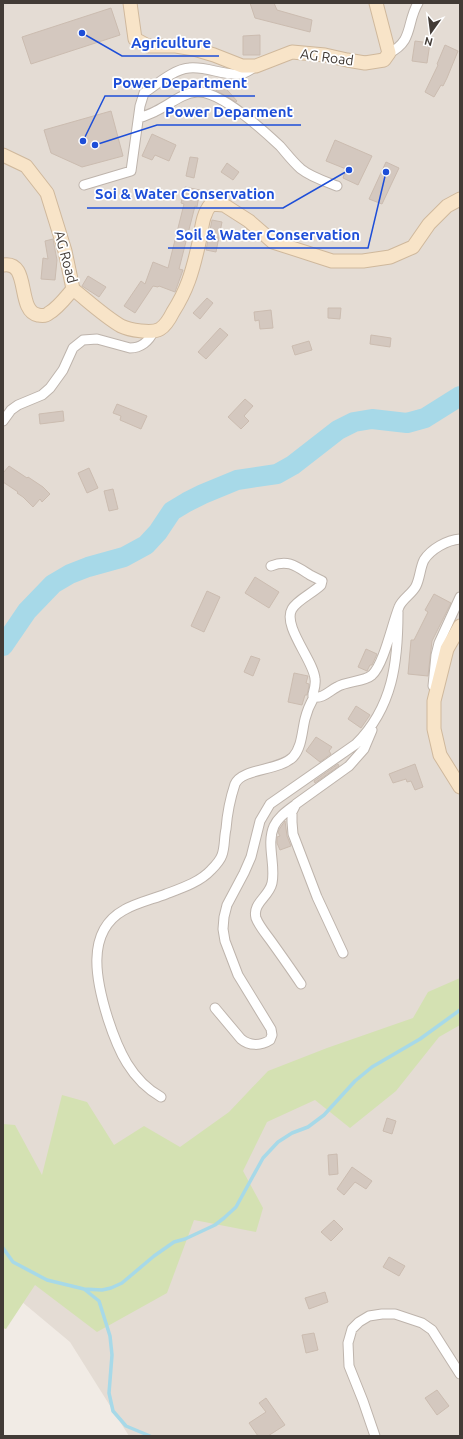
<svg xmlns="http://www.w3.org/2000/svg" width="463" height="1439" font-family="Ubuntu,sans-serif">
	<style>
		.residential { fill: #e4dcd4 }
		.green { fill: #d4e1b2 }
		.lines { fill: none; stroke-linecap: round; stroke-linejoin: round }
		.stream { stroke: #a7d9e8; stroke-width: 3.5 }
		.river { stroke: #a7d9e8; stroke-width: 20 }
		.building { fill: #d4c8bf; stroke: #cbbcb0 }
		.street-casing { stroke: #beb4ac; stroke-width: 11 }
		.secondary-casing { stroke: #cfb89c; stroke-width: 15 }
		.street { stroke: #fff; stroke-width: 9 }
		.secondary { stroke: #f8e4c8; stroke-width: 13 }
		.labels { text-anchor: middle; stroke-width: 3.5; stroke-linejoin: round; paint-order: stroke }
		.street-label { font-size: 14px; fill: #423b36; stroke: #fff }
		.leader { fill: none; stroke: #1d4ed8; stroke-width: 1.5 }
		.callout-dot { fill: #1d4ed8; stroke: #fff; stroke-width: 1.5 }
		.callout-label { font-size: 15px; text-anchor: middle; font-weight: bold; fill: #1d4ed8; stroke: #fff; stroke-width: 3.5; stroke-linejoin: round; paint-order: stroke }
	</style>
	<rect width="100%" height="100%" fill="#f1ebe5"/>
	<!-- residential -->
	<path class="residential" d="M3,3H460V1436H129L70,1342L3,1286Z"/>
	<!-- green -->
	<path class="green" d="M460,978V1025L439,1037L396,1091L350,1128L315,1100L267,1122L243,1171L263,1208L256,1232L194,1220L167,1293L97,1332L35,1285L6,1329L3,1328V1124L15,1125L42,1175L62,1095L87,1102L114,1145L144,1126L180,1147L229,1112L268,1071L327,1048L413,1018L428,992Z"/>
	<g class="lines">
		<!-- stream -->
		<path class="stream" d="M3,1248L13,1262L47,1280L84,1289L99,1301L110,1336L112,1355L109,1393L113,1411L126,1426L150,1436
			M84,1289L102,1290L111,1288L122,1283L154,1256L174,1242L185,1239L215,1225L224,1218L236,1207L263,1158L278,1142L292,1133L308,1127L324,1115L355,1081L372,1067L420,1039L460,1010"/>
		<!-- river -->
		<path class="river" d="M3,646L27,611L53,584L70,574L88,567L124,557L146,545L158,532L172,511L187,502L203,494L237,480L277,474L293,465L338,430L354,422L372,419L407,423L425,418L460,396"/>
	</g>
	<!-- building -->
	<path class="building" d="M250,3H274L277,10L312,20L310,32L255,18Z
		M111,8L120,35L31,64L22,37Z
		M260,35V55H243V36Z
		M415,41L430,43L427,63L412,61Z
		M445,45L458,51L447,78L443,86L441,85L434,97L425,92L438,65L437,64Z
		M221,83L237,101L236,102L214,89Z
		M111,111L123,156L82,167L51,153L44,130Z
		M152,134L176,145L169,161L155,155L152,160L142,156Z
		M335,140L372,156L358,185L343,178L346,169L326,161Z
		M190,157L198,158L194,178L186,176Z
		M386,162L399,168L382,204L369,199Z
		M227,163L239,172L233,180L221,172Z
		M185,187L200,190L197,207L195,206L179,269L183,270L175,292L159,286L158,287L153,286L135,313L124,306L141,281L145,284L153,262L168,268L184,204L181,203Z
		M212,220L222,222L216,252L206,250Z
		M53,239L57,260L55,280L41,279L43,258L48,259L45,241Z
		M88,276L106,287L99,297L82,286Z
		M207,298L213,303L200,319L193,313Z
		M328,308H341L340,319L328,318Z
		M271,310L273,328L260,329L259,320L255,321L254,312Z
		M220,328L228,335L206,359L198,352Z
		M371,335L391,338L390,347L370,344Z
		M309,341L312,350L295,355L292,346Z
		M245,399L253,406L244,416L249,421L241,429L228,417Z
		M117,404L147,416L141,429L120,420L121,416L113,413Z
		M63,411L64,421L40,424L39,414Z
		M9,466L27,478L28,477L43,487L50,494L42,502L40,499L33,507L23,497L17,493L18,492L3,482V473Z
		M89,468L98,488L87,493L78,473Z
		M113,489L118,509L109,511L104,491Z
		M255,577L279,592L269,608L245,593Z
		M207,591L220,597L204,632L191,626Z
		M434,594L451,603L432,641L428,676L408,674L411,640H414L428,612L425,610Z
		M366,649L377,654L372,665H370L367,671L358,667Z
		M251,656L260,659L253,676L244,672Z
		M294,673L308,676L306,683L309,684V686L307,695H305L302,705L288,702Z
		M356,706L370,715L361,728L348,719Z
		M316,737L332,747L329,751L331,754L320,762L306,751Z
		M338,764L339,766L315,783L314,781Z
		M415,764L423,787L415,790L411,781L407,782L406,779L393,783L389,774Z
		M285,821L287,836L291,846L280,850L277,843V837L280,836L278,832L280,828Z
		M387,1118L396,1121L392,1134L383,1131Z
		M337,1154L338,1174L329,1175L328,1155Z
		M352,1167L372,1181L366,1189L355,1182L344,1195L337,1189Z
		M334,1220L343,1229L331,1241L321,1232Z
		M389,1257L405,1266L399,1276L383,1267Z
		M325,1292L328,1302L309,1309L305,1298Z
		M314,1333L318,1350L306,1353L302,1335Z
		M437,1390L449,1406L437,1415L425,1398Z
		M266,1398L285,1425L268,1436H258L249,1423L266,1412L259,1403Z"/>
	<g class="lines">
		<defs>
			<path id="street" d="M389,53C414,41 406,23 418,3
				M139,118C144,116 151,114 156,111C169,105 182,93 197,92C220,90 264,131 280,146C287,154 293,162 301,169C311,177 324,181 337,186
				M84,185L131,171L140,106L144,93C156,85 174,69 189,68C207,66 223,76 241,74C246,73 251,69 255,67
				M3,421L11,410L18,405L42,395L50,388L63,370L73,348L83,340L97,339L130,348C141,348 149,341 153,332
				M271,566C288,559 296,566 310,575C314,577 318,579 322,581L321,585C313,593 297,600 292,609C282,626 314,661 315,679C316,684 314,690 313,694V697C323,699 329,691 337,687C347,681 364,682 372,675C384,664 392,624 399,607C402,599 412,594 416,586C420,578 420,568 424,560C431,549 447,540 460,539
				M433,686L436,655L439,643L460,597
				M295,805C287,811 278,817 274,826C266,844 276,865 272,883C269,897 252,903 256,918C259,926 266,934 271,941C281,955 291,969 301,984
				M343,953L317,897L293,834L292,822V812L296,804L349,766L364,749L372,730
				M215,1008L241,1039C249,1046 261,1046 270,1040L272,1035L271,1029L238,975L225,941L223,929L224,917L227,905L244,873L251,857L260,821L270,804L356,744C393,707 398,662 398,612
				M161,1097C131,1080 118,1050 108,1019C97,984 84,932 124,910C136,903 153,899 166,894C182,888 200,882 211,870C215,866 220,861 222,855C225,847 224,837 226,829C227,816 231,796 235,784C242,768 279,771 293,757C302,747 302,731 305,719C307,711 310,704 314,697
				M375,1436L363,1401L349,1366L348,1343L352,1329L359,1322L369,1316L382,1314H395L422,1323L432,1330L460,1374"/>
			<path id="secondary" d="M130,3L135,39L148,46H176L194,49L214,55L242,66H256L292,52L325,55L347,60L365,63L384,60L389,53L376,3
				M3,155L26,166L47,193L65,251L73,289C88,301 104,316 121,326C129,330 152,334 160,329C165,326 170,318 173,312C187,290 192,273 198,247C202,232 201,216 211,204L224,205L249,221L273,242L332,261H363L390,257L413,247L429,224L447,206L460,199
				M3,265C31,260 16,311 38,315C42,316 46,316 49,313C58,308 66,297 73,289
				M460,626L447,649L434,701V729L440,755L460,787"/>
		</defs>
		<!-- street casing -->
		<use href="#street" class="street-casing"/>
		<!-- secondary casing -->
		<use href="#secondary" class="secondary-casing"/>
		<!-- street -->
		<use href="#street" class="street"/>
		<!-- secondary -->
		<use href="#secondary" class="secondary"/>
	</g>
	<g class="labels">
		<!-- street labels -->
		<g class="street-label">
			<text transform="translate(327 57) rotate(8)" y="5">AG Road</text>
			<text transform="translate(66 257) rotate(75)" y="5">AG Road</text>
		</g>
	</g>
	<!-- callouts -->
	<path class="leader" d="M82 33L122 56H219M83 141L105 96H255M95 145L157 125H301M349 170L283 208H87M386 172L368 248H168"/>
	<g class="callout-dot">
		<circle cx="82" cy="33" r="4"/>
		<circle cx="83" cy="141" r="4"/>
		<circle cx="95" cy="145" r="4"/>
		<circle cx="349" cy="170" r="4"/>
		<circle cx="386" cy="172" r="4"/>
	</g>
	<g class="callout-label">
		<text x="171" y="48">Agriculture</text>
		<text x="180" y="88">Power Department</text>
		<text x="229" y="117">Power Deparment</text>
		<text x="185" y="199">Soi &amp; Water Conservation</text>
		<text x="268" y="240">Soil &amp; Water Conservation</text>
	</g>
	<!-- border -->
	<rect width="463" height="1439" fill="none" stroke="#423b36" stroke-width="8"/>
	<!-- north arrow -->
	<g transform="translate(431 32) rotate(194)" stroke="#ffffff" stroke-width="3" paint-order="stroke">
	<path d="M0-3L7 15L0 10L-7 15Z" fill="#423b36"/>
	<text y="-6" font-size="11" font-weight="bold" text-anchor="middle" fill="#423b36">N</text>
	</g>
</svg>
